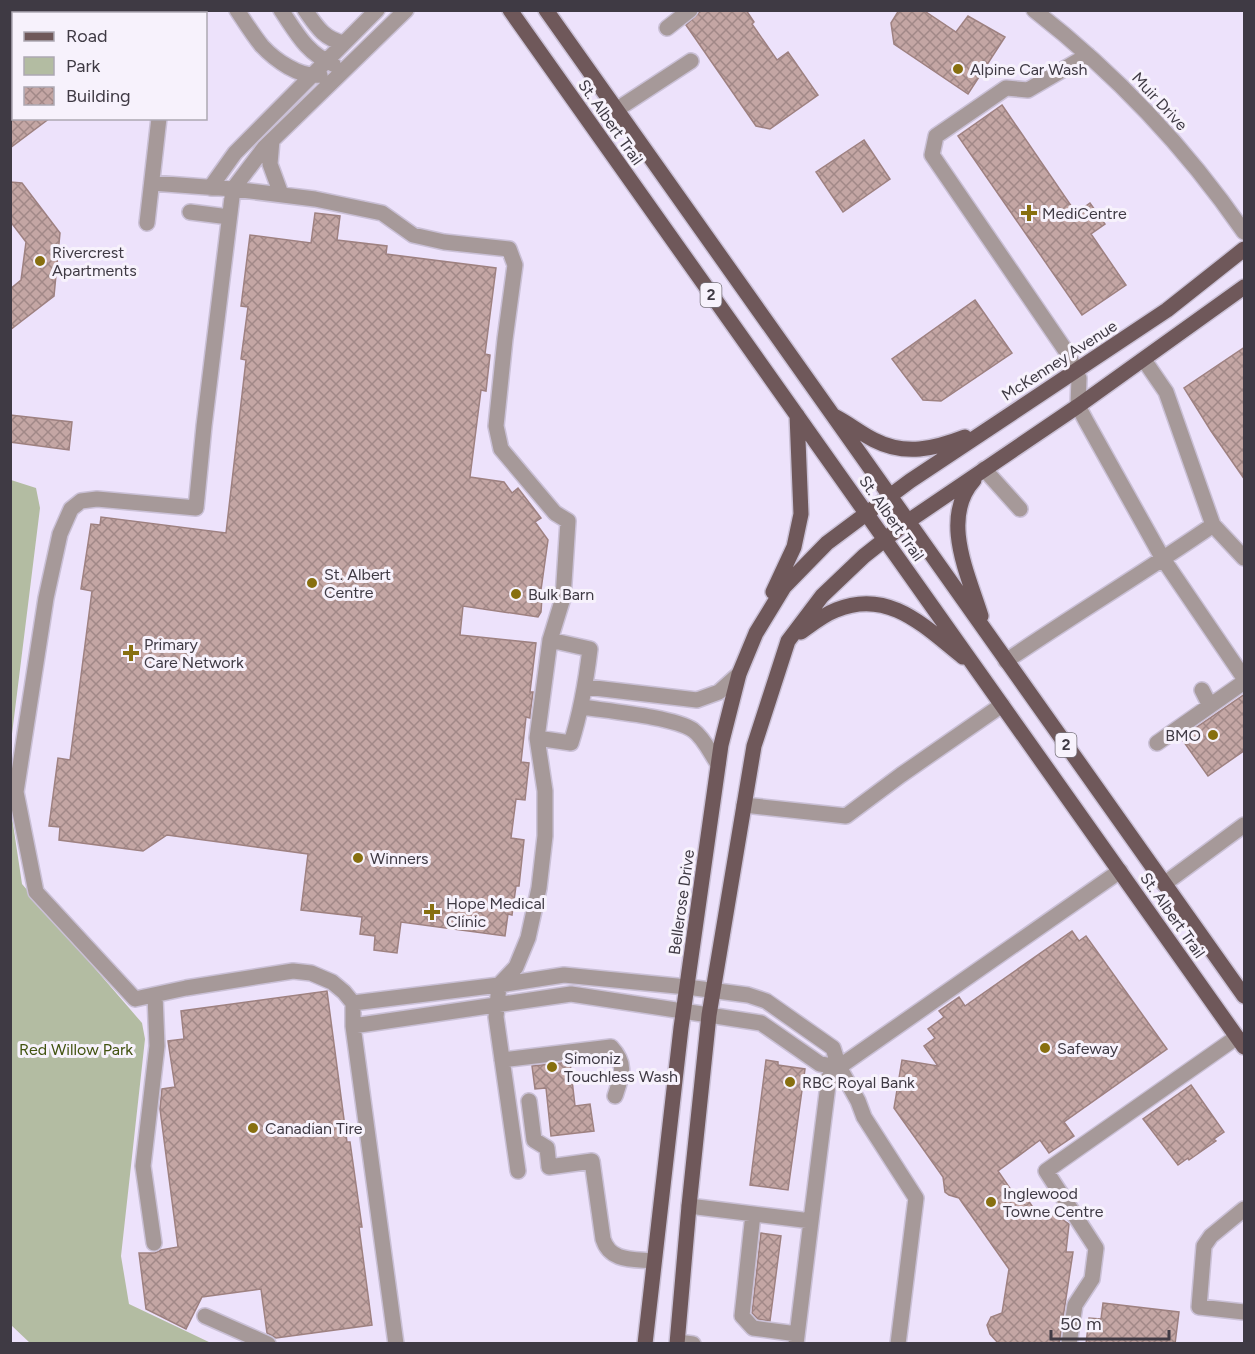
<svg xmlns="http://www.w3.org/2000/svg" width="1255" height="1354" font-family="Figtree,sans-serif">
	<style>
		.green { fill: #b3bca2 }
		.building { fill: url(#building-cross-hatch); stroke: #9e8180; stroke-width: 1.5 }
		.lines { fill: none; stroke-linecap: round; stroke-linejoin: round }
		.minor-casing { stroke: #cac0d6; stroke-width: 18 }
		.major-casing { stroke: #cac0d6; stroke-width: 18 }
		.minor { stroke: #a69999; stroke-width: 15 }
		.major { stroke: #6f585a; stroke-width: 15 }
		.poi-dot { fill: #876f0f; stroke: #f7f2fc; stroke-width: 2 }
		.labels { text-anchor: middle; stroke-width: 6; stroke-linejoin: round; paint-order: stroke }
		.shield { fill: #f7f2fc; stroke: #76717b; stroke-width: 1.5 }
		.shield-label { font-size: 15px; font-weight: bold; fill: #3f3a44 }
		.poi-label { font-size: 16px; fill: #3f3a44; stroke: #f7f2fc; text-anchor: start }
		.street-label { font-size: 16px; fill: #3f3a44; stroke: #f7f2fc }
		.park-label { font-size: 16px; fill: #425310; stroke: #f7f2fc }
	</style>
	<defs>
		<pattern id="building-cross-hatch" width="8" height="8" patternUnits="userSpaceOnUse" patternTransform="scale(1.5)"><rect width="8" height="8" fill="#c4a6a4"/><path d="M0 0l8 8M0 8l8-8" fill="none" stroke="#a18887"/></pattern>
	</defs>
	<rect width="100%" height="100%" fill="#ede2fb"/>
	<!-- green -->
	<path class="green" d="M11,480L36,488L40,508L11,742Z
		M10,804L22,884L142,1023L145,1039L121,1256L129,1304L211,1343H30L11,1325Z"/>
	<!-- building -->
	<path class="building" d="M702,10H746L754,22L752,24L777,60L788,52L818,95L770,129L756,126L686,25Z
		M899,10H923L956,32L968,16L1005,37L968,94L894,44L891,23Z
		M1002,105L1076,213L1090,203L1105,224L1091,234L1126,285L1082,315L958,136Z
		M10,118H50L10,148Z
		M864,140L890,179L843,212L816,172Z
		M10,182L22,183L60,233L54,296L10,330V289L21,280L26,242L10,221Z
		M315,213L340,216L337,240L387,246L386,254L496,268L485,354L490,355L486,391L481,390L470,477L504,482L512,493L518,488L541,518L535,522L548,540L540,597H542L541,612L538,617L463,606L460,635L536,643L530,692H533L530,715V718L526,717L521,762L529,763L525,800L516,799L511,838L524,840L519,886H516L512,915L508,914L505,936L401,922L397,953L374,950L375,936L360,934L362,917L301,910L308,854L167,835L143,851L59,840L60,827L49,826L58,758L70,760L92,591L81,589L91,524L100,525L101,517L226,533L246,360L241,359L248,307L241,306L250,235L311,243Z
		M975,300L1012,353L941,401L923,400L892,359Z
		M1245,347V480L1211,431L1184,388Z
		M10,415L72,422L69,450L10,442Z
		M1245,694V750L1208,776L1181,738Z
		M1072,931L1079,941L1086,936L1167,1049L1064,1122L1074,1136L1049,1153L1040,1140L998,1171L1021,1204L1028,1200L1034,1209L1053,1213L1069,1224L1066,1252H1073L1059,1344H999L990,1334L987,1325L991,1317L1002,1313L1009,1269L959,1198L949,1195L945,1192L943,1177L894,1108L902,1060L938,1066L924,1046L935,1038L928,1029L944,1017L939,1011L959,997L965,1006Z
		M327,991L347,1142H350L362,1227H359L372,1325L276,1338L267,1333L261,1289L202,1297L186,1329L146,1309L139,1253H155L161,1250L178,1247L160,1109L162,1089L175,1087L168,1041L184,1039L181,1011Z
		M766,1060L778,1062V1065L805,1069L788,1190L750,1185Z
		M570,1062L575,1106L590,1104L594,1131L551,1136L546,1088L535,1089L532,1066Z
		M1191,1085L1224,1132L1214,1139L1216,1141L1189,1160L1188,1158L1178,1165L1143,1119Z
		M761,1233L781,1236L770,1321L758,1319L752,1313Z
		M1103,1303L1179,1312L1175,1344H1086L1089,1318L1101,1319Z"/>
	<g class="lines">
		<defs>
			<path id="minor" d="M237,10C245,22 253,35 262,46C275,60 300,78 320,75
				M281,10C296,32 307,54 333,64
				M305,10C317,27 324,39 344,43
				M1034,10C1115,73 1186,148 1244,232
				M172,14V10
				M667,28L690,10
				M1088,55L1028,90L1006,88L936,136L932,155L1068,354L1079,378L1078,406L1086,421L1163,559L1244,678
				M616,110L691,61
				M272,140L270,164L281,194
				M152,183L233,189L315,199L382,213L413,235L444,242L509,249L515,265L505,339L496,426L501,449L555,513L568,521L563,598L550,640L537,738L545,791V836L539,888L528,938L516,967L499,985L496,1017L518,1171
				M210,188L235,153L377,10
				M190,212L229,217
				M147,223L159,118
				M1144,360L1166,392L1213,525L1244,558
				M984,469L1020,509
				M1006,661C1075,614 1145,572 1213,525
				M586,687L697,700L719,692L739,674
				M1202,690L1210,706
				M582,707C608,711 674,717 693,730C704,738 711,754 718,764
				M537,738L571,743C581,712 586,682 590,649L550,640
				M1157,743L1244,682
				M744,805L846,816L901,775L1002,705
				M1164,884L1244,825
				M353,1003L499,985L564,975L687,987L748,995L766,1001L833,1048L839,1067L858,1101L864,1117L916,1198L898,1344
				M353,1026L571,994L761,1023L820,1064L839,1067
				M502,1060L611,1047C627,1064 622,1075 615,1096
				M529,1101L534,1140L547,1148L549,1167L592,1161L603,1239C610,1262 633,1259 653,1261
				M689,1206L811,1221L796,1344
				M1244,1209L1211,1236L1204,1246L1199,1307L1244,1312
				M753,1214L742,1316L753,1328L797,1334
				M811,1221L829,1077L839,1067L1120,871
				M154,1243L143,1166L157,1046L155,995
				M205,1316L268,1344
				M678,1342L693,1344
				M396,1344L353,1026V1003L344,992L332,982L311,973L293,971L186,988L135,999L36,892L16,792L46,598L60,534L71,509L81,501L97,499L196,508L204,426L233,189L264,148L406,10
				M1069,1344L1075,1305L1092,1279L1096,1248L1046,1171L1237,1037"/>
			<path id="major" d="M510,10L1244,1047
				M546,10L1244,996
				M834,416C848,423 860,433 874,440C905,456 934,449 965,437
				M974,480C940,518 968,574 981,616
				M773,592L794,547L801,514L797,415
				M801,632C812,624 823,615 836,610C889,588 925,627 963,657
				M645,1344L681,1028L721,745L739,674L756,633L784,587L827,543L910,481L1167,310L1244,249
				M677,1344L689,1206L709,1015L754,746L788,641L822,596L864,556L907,522L1078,406L1244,287"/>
		</defs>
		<!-- minor casing -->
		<use href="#minor" class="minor-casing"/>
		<!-- major casing -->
		<use href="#major" class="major-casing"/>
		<!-- minor -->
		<use href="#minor" class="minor"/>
		<!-- major -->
		<use href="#major" class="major"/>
	</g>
	<!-- markers -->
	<g class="poi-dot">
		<circle cx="958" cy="69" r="6"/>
		<path d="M1026 204h6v6h6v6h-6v6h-6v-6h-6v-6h6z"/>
		<circle cx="40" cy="261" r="6"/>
		<circle cx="312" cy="583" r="6"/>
		<circle cx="516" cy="594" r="6"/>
		<path d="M128 644h6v6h6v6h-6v6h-6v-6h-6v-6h6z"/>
		<circle cx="1213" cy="735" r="6"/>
		<circle cx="358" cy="858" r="6"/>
		<path d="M429 903h6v6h6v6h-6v6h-6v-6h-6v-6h6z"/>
		<circle cx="1045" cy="1048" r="6"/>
		<circle cx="552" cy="1067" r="6"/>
		<circle cx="790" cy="1082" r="6"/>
		<circle cx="253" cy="1128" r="6"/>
		<circle cx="991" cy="1202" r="6"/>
	</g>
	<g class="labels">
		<!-- shield labels -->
		<g class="shield">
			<rect x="700.5" y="283" width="21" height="24" rx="4.5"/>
			<rect x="1055.5" y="733" width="21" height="24" rx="4.5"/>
		</g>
		<g class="shield-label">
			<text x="711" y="300">2</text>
			<text x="1066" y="750">2</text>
		</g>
		<!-- poi labels -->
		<g class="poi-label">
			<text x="970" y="75">Alpine Car Wash</text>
			<text x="1042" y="219">MediCentre</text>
			<text x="52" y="258">Rivercrest<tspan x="52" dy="18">Apartments</tspan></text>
			<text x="324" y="580">St. Albert<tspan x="324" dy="18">Centre</tspan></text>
			<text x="528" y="600">Bulk Barn</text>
			<text x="144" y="650">Primary<tspan x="144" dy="18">Care Network</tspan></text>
			<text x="1201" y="741" text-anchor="end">BMO</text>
			<text x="370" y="864">Winners</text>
			<text x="446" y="909">Hope Medical<tspan x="446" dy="18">Clinic</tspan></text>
			<text x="1057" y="1054">Safeway</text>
			<text x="564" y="1064">Simoniz<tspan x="564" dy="18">Touchless Wash</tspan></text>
			<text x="802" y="1088">RBC Royal Bank</text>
			<text x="265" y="1134">Canadian Tire</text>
			<text x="1003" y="1199">Inglewood<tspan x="1003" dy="18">Towne Centre</tspan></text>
		</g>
		<!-- street labels -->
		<g class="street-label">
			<text transform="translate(1160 101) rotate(47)" y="6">Muir Drive</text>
			<text transform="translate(611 122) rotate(55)" y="6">St. Albert Trail</text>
			<text transform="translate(1059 360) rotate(-33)" y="6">McKenney Avenue</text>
			<text transform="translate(892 518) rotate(55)" y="6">St. Albert Trail</text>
			<text transform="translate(681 902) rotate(-82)" y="6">Bellerose Drive</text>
			<text transform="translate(1173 915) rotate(55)" y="6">St. Albert Trail</text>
		</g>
		<!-- park labels -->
		<g class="park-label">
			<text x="76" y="1055">Red Willow Park</text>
		</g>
	</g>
	<!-- border -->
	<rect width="1255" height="1354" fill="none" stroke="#3f3a44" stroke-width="24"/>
	<!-- legend -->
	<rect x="12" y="12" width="195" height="108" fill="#f7f2fc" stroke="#ada8b2" stroke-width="1.5"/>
	<rect x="24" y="32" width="30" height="9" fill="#6f585a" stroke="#ada8b2" stroke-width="1.5"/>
	<text x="66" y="42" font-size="18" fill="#3f3a44">Road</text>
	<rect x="24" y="57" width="30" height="18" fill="#b3bca2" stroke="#ada8b2" stroke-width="1.5"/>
	<text x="66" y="72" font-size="18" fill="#3f3a44">Park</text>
	<rect x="24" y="87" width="30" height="18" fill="url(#building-cross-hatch)" stroke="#ada8b2" stroke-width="1.5"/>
	<text x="66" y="102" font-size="18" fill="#3f3a44">Building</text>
	<!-- scale -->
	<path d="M1051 1330v9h118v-9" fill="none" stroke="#3f3a44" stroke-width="3"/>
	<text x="1060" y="1330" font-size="18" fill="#3f3a44" stroke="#f7f2fc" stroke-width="4.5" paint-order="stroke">50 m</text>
</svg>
